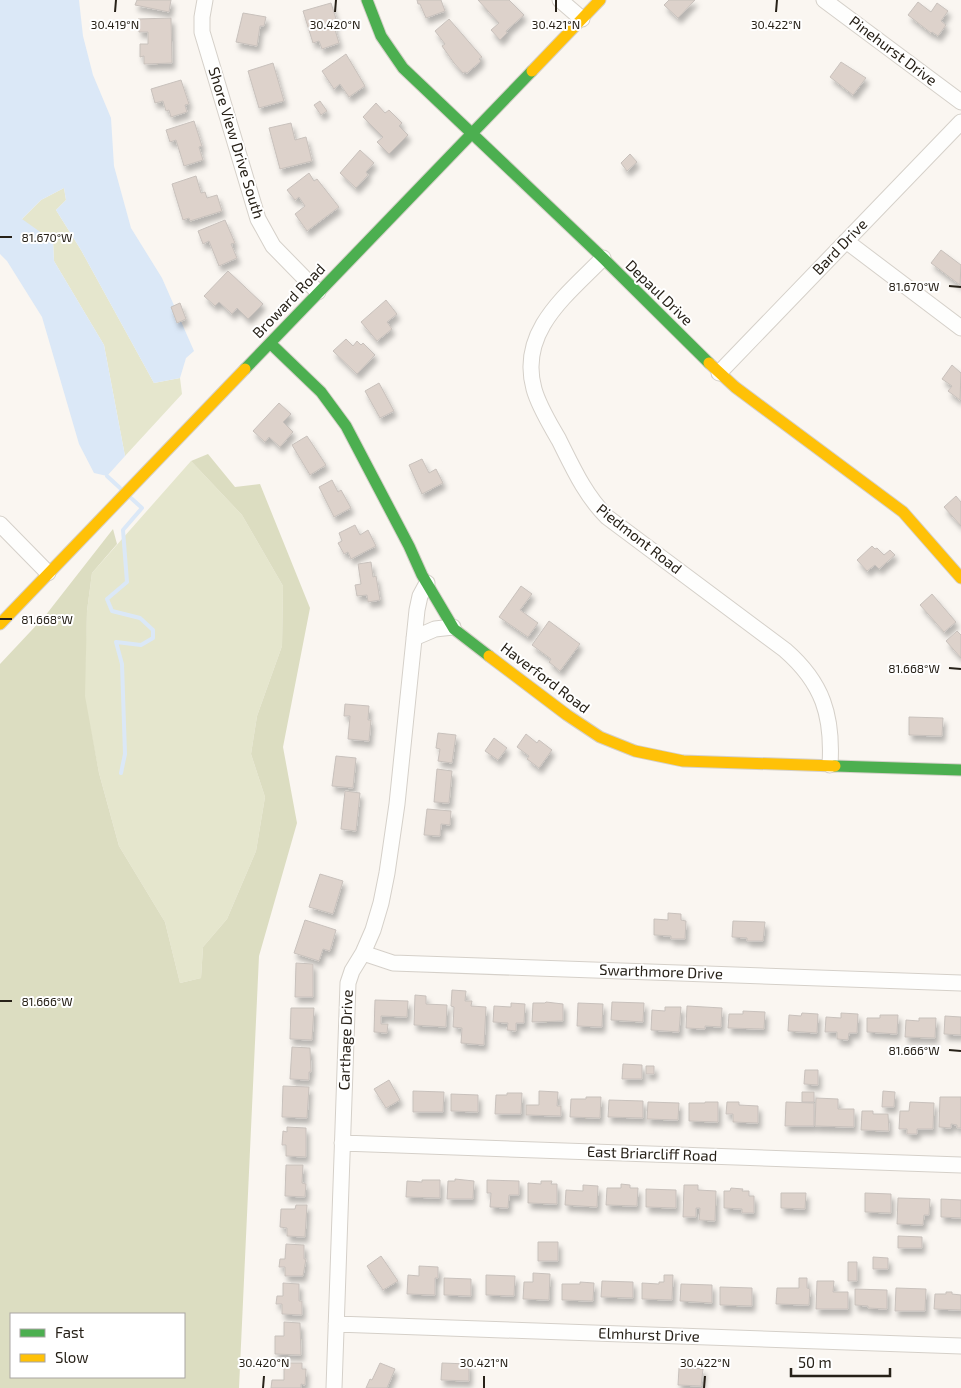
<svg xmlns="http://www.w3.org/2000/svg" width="961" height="1388" font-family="'Exo 2',sans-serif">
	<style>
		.green { fill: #e5e6cd }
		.forest { fill: #dcddc1; fill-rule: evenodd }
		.water { fill: #dbe8f7 }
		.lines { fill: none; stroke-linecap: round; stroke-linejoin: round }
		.stream { stroke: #dbe8f7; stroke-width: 4 }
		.building { fill: #ddd2cb; stroke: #c8c1bc; filter: url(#shadow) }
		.street-casing { stroke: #d5d0c9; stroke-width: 17 }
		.fast-casing { stroke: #d5d0c9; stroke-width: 13 }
		.slow-casing { stroke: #d5d0c9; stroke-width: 13 }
		.street { stroke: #fefefd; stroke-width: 15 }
		.fast { stroke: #4caf50; stroke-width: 11 }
		.slow { stroke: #ffc107; stroke-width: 11 }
		.ticks { fill: none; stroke: #272118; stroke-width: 2 }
		.labels { text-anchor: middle; stroke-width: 4; stroke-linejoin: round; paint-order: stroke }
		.street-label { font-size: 15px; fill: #272118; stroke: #fff }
		.ticks-label { font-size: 12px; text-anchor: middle; fill: #272118; stroke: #fff; stroke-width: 4; stroke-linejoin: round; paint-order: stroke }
	</style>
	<defs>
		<filter id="shadow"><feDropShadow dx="3" dy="5.5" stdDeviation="2.5" flood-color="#0004"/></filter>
	</defs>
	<rect width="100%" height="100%" fill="#faf6f1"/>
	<!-- green -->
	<path class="green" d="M64,188L66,200L56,210L81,250L154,383L180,378L182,394L125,456L104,345L54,261L53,241L21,220L41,200Z
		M191,461L242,515L283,586L282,646L257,716L251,754L265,797L256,851L227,919L203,947L201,978L180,983L165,922L119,846L99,773L84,696L87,611L92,573Z"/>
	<!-- forest -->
	<path class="forest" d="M208,454L235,487L260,484L310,608L283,747L297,823L259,956L239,1388H0V664L45,616L113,529L117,544L92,573L87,611L85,696L99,773L119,846L165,922L180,983L201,978L203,947L227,919L256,851L265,797L251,754L257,716L282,646L283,586L242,515L191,461ZM11,1314H184V1377H11Z"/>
	<!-- water -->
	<path class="water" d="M0,0H79L83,36L93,75L111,118L114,166L131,228L162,278L194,351L186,358L180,378L154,383L81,250L56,210L66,200L64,188L41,200L22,219L53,241L54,261L104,345L125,456L107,476L94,473L79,444L42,317L7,261L0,254Z"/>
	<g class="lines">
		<!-- stream -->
		<path class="stream" d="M107,476L120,488
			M121,773L125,754L122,664L116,642L141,645L153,638V630L140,618L112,611L107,599L127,582L123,530L142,508L131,498"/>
	</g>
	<!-- building -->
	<path class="building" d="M137,0H171L169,12L135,5Z
		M417,0H441L445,11L426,18L420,4H418Z
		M478,0H509L524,15L506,31L507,33L500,40L491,30L499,23Z
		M669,0H695L678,18L664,5Z
		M918,2L931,12L937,3L948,11L941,21L946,25L938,36L932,32L931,33L908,15Z
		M331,3L337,22L333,23L339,43L322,49L319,41L313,43L303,11Z
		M243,13L266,17L264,26H260L257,46L236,42Z
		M171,18L172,63L144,64V56L140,57V44H148V32H139L138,19Z
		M449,19L482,57L479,59L481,61L467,73L465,72L463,73L454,63L442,46L445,44L435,31Z
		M346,54L365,86L349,97L340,84L334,89L322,71Z
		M841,62L866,78L853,95L830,77Z
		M273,63L284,101L259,108L248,71Z
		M181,80L189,104L185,105L187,112L171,117L169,110L166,111L163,101L155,103L151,89Z
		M320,101L327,111L321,115L314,105Z
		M376,103L385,113L389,110L402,123L399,126L408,135L389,154L377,142L383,137L363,117Z
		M194,121L202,146L199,147L203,160L184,166L176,140L170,142L166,130Z
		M291,123L295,140L306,137L312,161L280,169L269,128Z
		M360,150L374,163L366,172L368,175L356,188L340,173Z
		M630,154L637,162L627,171L621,163Z
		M309,173L314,181L317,179L339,207L307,231L295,214L305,206L299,197L295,200L287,190Z
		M196,176L201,193L205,192L207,198L217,195L222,211L190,221L189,218L183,220L172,184Z
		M225,220L235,243L231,244L237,258L219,266L209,241L203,244L198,231Z
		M941,250L961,265L960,285L931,263Z
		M228,271L263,304L248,319L237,308L232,314L219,302L215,306L204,296Z
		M386,300L397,314L387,322L392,329L377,341L361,322Z
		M180,303L186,319L177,323L171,307Z
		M346,339L353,346L357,341L361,345L363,343L375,355L357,374L333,351Z
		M952,365L961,373L960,400L948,391L952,386L942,379Z
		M379,383L394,411L380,418L365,391Z
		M279,403L291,414L283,422L293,432L280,447L269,437L265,442L253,431Z
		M307,436L326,465L310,475L292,445Z
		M422,459L429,473L436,469L443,483L422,494L409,465Z
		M332,480L338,492L341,490L351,508L334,517L319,487Z
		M956,496L961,502V526L944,507Z
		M355,525L360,535L368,530L376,546L351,559L348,552L344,554L338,543L342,541L339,533Z
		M872,546L875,549L877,548L884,555L890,550L895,555L879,569L875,565L867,571L857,560Z
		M371,562L373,577L376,576L380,600L368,602L367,595L357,596L355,585L361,584L358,564Z
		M521,586L532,594L520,610L538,623L528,637L499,617Z
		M932,594L956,622L944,632L920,605Z
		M549,621L580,644L560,671L549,662L551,659L532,645Z
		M957,631L961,635V658L946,641Z
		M345,704L369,706L368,720H371L369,741L348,739L350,716H344Z
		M909,717L943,718L942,736L909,735Z
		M438,733L456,735L452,763L438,761L440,749L436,748Z
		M526,734L537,743L539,740L552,750L539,768L527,759L529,756L517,747Z
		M494,738L507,748L498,760L485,751Z
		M336,756L356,758L353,788L332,786Z
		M437,769L452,771L449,803L434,802Z
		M345,791L360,793L356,831L341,829Z
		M427,809L451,811L450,825L441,824L440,836L424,835Z
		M320,874L343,881L333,914L309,907Z
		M668,913L681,914V920L686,921L685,939H671V936L654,935V919L668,920Z
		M305,920L336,930L330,951L323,949L319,961L294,953Z
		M733,921L765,922L763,941H747V938L732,937Z
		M296,963L313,964V997H295Z
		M452,990L466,991L465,1001H472L471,1006L486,1007L484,1045L461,1043L462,1028L453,1027L454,1007L451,1006Z
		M415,995L426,996V1004L447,1005L446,1027L414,1025Z
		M375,1000L408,1001L407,1017L381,1016V1024H388L387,1033L374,1032Z
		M546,1002L563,1004V1021L532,1022L533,1003H545Z
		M612,1002L644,1003L643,1022L611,1020Z
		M511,1003L525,1004L524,1023H516V1031L507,1030L508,1023L493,1022L494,1006L511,1007Z
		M578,1003L603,1004L602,1027L577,1026Z
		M687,1006L722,1008L721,1027L705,1026V1029L686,1028Z
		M665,1007H681L679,1032L651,1030L652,1010L665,1011Z
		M291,1008H314L312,1040L290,1039Z
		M743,1011L765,1012L764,1029L728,1028L729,1014H743Z
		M802,1013L818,1014L817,1033L788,1031L789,1015L801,1016Z
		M841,1013L858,1014L857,1033H849L848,1040L837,1039V1032H825L826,1017L841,1018Z
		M880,1015H898L897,1034L867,1032V1018H880Z
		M945,1016L961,1017V1035L944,1034Z
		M919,1018H936L935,1038L905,1037L906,1020L919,1021Z
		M292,1047L310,1048L311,1072H309V1080L290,1079Z
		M623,1064L642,1065V1079H622Z
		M646,1066H654V1074H646Z
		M805,1070H818V1085L804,1084Z
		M389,1080L400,1100L386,1108L374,1089Z
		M283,1086L309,1087L307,1118L282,1117Z
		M413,1091L444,1092L443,1112H413Z
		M539,1091L558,1092L557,1106H561V1116L526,1115V1105H539Z
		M883,1091L895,1092L894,1107H882Z
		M802,1092H814V1102H802Z
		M507,1093H522L521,1114H495L496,1095H507Z
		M451,1094L478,1095V1112L451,1111Z
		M586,1097H601L600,1118L570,1117L571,1099H586Z
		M940,1097H961V1128H957V1125L951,1124V1128L939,1127Z
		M816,1098L838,1099V1109H854V1127L815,1126Z
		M609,1100L643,1101V1118L608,1117Z
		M648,1102L679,1103L678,1120L647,1119Z
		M705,1102H718V1122L689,1121V1103H705Z
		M727,1102H739V1105L758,1106V1123L733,1122V1114H726Z
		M786,1102L814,1103V1126H785Z
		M910,1102L934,1103L933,1129H917V1134H907V1129H899L900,1111H909Z
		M862,1111H873V1114H888L889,1131L861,1130Z
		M287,1127L306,1128V1157L286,1156V1145H282L283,1131L287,1132Z
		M286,1165H303L302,1183L306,1184L305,1197L285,1196Z
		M455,1179L474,1181L473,1199H447L448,1181H455Z
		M422,1180H440V1198L406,1197L407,1181L422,1182Z
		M487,1180L519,1181V1195H509L508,1208L490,1207L491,1193H487Z
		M541,1181H552L551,1184H557V1204L528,1203V1183L541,1184Z
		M621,1184L630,1185V1188H638L637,1206L606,1205L607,1188H621Z
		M583,1185L598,1186L597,1207L565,1205L566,1190L583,1191Z
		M684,1185H698V1190L716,1191L715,1221L699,1220L700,1208H696V1217H683Z
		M731,1188L743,1189L742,1191H749V1196H754V1213H742V1209L724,1208V1191H730Z
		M646,1189L676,1190V1208L646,1207Z
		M781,1193H806L805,1209L781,1208Z
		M865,1193L891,1194V1213L865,1212Z
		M898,1198L930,1199L929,1215H924L923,1225L897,1224Z
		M941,1199L961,1200V1218L941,1217Z
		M296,1205H307L305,1237L287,1236V1228L280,1227L281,1209H295Z
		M898,1236L922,1237V1248H898Z
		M538,1242H558V1261H538Z
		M286,1244L304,1245V1259H306L303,1276H285V1267H279L280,1259H285Z
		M381,1256L398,1281L383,1290L367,1266Z
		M873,1257L888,1258V1269H873Z
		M848,1262H857V1281H848Z
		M419,1266L438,1267V1278H435V1295L407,1294L408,1275L419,1276Z
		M533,1273L550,1274L549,1300L523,1299L524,1282H533Z
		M486,1275L515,1276L514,1296L486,1295Z
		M664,1275H673L672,1300L642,1299V1283L659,1284V1282H664Z
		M444,1278L471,1279V1296L444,1295Z
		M799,1278H807V1288L810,1289L809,1305L776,1304L777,1288H799Z
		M602,1281L633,1282V1298L601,1297Z
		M817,1281H834L833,1292H848V1309H816Z
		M580,1282L594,1283L593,1301L562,1300V1284H580Z
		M283,1283L299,1284V1301H302V1315L282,1314V1304H276L277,1296H283Z
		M681,1284L712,1285V1303L680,1301Z
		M720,1287L752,1288V1306L720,1305Z
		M896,1288L926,1289L925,1311H895Z
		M855,1289L887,1290V1309L868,1308V1306L855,1305Z
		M946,1292H952V1294L961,1295V1310L934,1309L935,1294H946Z
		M284,1322L300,1323L301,1355L275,1354V1336H284Z
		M284,1363H302V1369H306L305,1385L301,1384V1388H271L272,1380H284Z
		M380,1363L395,1369L387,1388H366L370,1379L372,1380Z
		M442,1363L469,1364V1381L441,1380Z
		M684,1367L703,1369L701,1386L678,1385L679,1368Z"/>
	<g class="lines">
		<defs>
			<path id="street" d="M205,0L202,17V32L258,219L273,246L318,292
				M560,0L582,19
				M824,0L961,102
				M846,241L961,328
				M603,258C567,295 518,331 534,389C539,407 550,424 559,440C573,468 585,495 607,517L785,650C823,683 833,716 830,765
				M719,373L961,122
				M0,524L48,573
				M414,638L435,629L453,627
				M363,953L393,963L961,983
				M342,1143L961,1165
				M336,1324L961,1346
				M334,1388L348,983L352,971L363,953L373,930L381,903L387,873L397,804L417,610L420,596L427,583"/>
			<path id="fast" d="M367,0L381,36L403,68L603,258L709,363
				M270,343L321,392L346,426L409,546L422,575L454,629L489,656
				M245,369L532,71
				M835,766L961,770"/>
			<path id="slow" d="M532,71L600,0
				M709,363L735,387L903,512L961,578
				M0,624L245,369
				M489,656L567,715L600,737L635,751L683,761L835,766"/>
		</defs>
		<!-- street casing -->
		<use href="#street" class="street-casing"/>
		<!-- fast casing -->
		<use href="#fast" class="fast-casing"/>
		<!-- slow casing -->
		<use href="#slow" class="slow-casing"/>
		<!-- street -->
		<use href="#street" class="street"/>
		<!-- fast -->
		<use href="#fast" class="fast"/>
		<!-- slow -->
		<use href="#slow" class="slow"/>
	</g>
	<!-- ticks -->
	<path class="ticks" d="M115,12L116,0M335,12L336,0M556,12V0M776,12L777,0M0,237H12M949,286L961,287M0,619H12M949,668L961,669M0,1001H12M949,1050L961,1051M263,1388L264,1376M484,1388V1376M704,1388L705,1376"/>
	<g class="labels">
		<!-- street labels -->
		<g class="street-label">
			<text transform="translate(893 51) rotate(37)" y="5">Pinehurst Drive</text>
			<text transform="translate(236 143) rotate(73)" y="5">Shore View Drive South</text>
			<text transform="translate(840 247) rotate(-46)" y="5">Bard Drive</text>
			<text transform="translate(659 293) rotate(44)" y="5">Depaul Drive</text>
			<text transform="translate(289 301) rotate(-46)" y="5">Broward Road</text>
			<text transform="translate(639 539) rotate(38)" y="5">Piedmont Road</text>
			<text transform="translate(545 678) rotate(37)" y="5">Haverford Road</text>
			<text transform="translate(661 972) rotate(2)" y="5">Swarthmore Drive</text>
			<text transform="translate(346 1040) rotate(-88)" y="5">Carthage Drive</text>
			<text transform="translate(652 1154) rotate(2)" y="5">East Briarcliff Road</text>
			<text transform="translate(649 1335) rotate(2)" y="5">Elmhurst Drive</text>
		</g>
	</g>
	<g class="ticks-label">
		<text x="115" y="29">30.419°N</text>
		<text x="335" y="29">30.420°N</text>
		<text x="556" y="29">30.421°N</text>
		<text x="776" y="29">30.422°N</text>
		<text x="47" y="242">81.670°W</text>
		<text x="914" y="291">81.670°W</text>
		<text x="47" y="624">81.668°W</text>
		<text x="914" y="673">81.668°W</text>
		<text x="47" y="1006">81.666°W</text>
		<text x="914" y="1055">81.666°W</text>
		<text x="264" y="1367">30.420°N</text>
		<text x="484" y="1367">30.421°N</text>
		<text x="705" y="1367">30.422°N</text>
	</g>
	<!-- legend -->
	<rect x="10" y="1313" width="175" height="65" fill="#ffffff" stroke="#a9a6a3"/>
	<rect x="20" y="1329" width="25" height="8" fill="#4caf50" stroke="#a9a6a3"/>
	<text x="55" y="1338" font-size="15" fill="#272118">Fast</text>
	<rect x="20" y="1354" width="25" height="8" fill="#ffc107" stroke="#a9a6a3"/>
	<text x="55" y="1363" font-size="15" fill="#272118">Slow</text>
	<!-- scale -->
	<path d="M791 1368v8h99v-8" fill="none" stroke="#272118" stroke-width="2.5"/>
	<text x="798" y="1368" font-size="15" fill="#272118" stroke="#ffffff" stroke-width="4" paint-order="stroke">50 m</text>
</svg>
